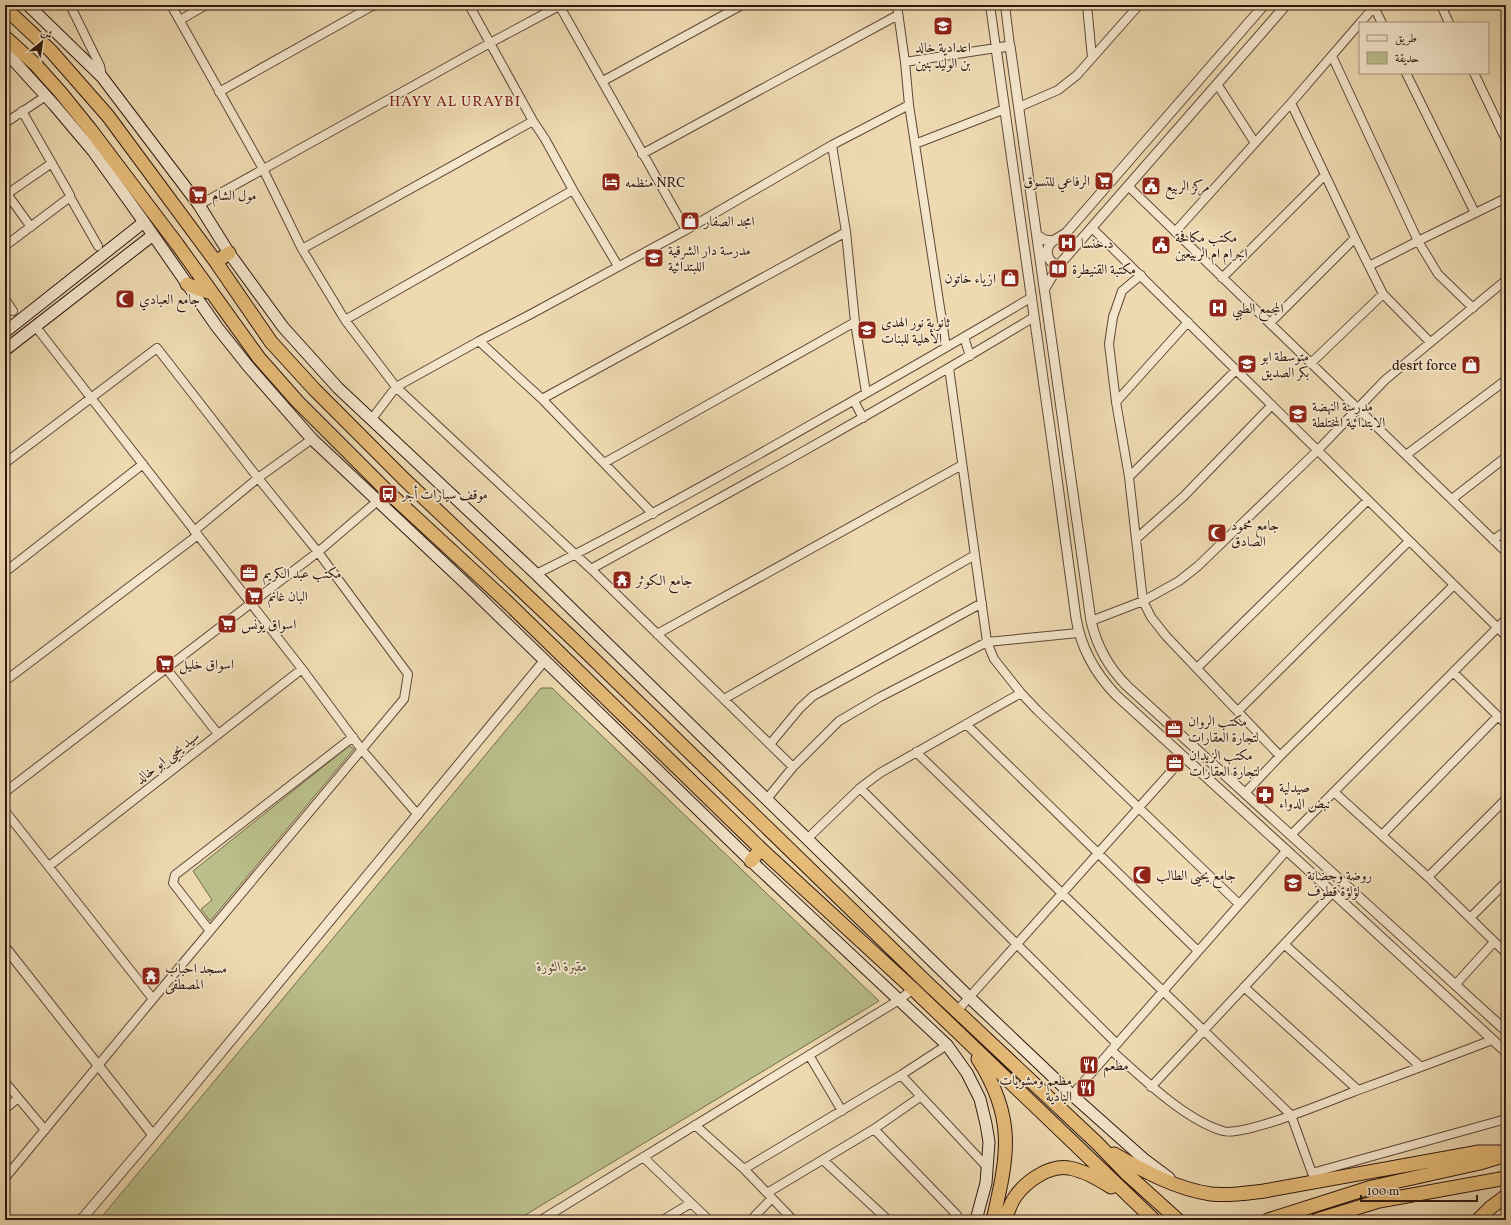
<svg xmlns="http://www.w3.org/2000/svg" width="1511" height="1225" font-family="Vollkorn,Amiri,serif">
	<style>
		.green { fill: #babf8b; stroke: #746b4d }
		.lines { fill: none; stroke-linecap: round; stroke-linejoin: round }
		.minor-casing { stroke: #5e4838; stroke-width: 10 }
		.tertiary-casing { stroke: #5e4838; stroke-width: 11 }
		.secondary-casing { stroke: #2e170f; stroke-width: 13 }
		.trunk-casing { stroke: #2e170f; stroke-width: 15 }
		.minor { stroke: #f4e6cc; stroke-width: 8 }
		.tertiary { stroke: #f4e6cc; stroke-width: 9 }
		.secondary { stroke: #f4e6cc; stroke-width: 11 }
		.trunk { stroke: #e7bc78; stroke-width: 13 }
		.labels { text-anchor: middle; stroke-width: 3.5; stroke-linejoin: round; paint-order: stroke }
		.poi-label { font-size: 14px; fill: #2e170f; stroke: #f4e6cc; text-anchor: start }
		.street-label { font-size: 14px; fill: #2e170f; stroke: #f4e6cc }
		.park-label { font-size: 14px; font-style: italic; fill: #584934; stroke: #f4e6cc }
		.neighbourhood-label { font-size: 15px; letter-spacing: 1px; fill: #7a1f14; stroke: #f4e6cc }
	</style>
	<rect width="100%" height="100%" fill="#eed9b1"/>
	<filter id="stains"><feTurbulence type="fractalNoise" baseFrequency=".005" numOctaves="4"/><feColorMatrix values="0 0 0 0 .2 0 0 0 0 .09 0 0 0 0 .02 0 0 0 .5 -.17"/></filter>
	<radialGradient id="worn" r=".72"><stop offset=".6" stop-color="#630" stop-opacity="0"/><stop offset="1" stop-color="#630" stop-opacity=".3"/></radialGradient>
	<!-- green -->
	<path class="green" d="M541,688H552L879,1001L517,1220H99Z
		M349,746L354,749L210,921L201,909L212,900L193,871Z"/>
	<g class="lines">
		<defs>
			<path id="minor" d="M70,5L100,66L102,77
				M171,5L263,169L302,249L345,320L396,387L591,569L793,767
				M469,5L533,121L545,139L573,190L618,266
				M559,5L686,230
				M897,5L905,62L909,105L946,347
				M1005,5L1010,46
				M1087,5L1092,58
				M1441,5L1449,23
				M1374,7L1382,23
				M180,20L206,5
				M1360,23L1376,5
				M1332,56L1418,241L1438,274L1473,308
				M905,62L996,48L990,5
				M1406,73L1475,213
				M1474,73L1506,140
				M603,81L742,5
				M1217,84L1255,143
				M219,92L374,5
				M1291,103L1355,238L1383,294L1430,342
				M1019,107L1058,90L1077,75L1139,5
				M5,123L46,96
				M915,144L1005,109
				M832,145L846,232L855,322L866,393
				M642,154L898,15
				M1128,186L1506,552
				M5,191L31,227
				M7,194L52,163
				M70,197L98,246
				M199,205L490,43L561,5
				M1092,228L1506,636
				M1175,232L1291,103L1360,23
				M5,246L70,197V195L22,111
				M302,249L533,121
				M1369,266L1418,241L1506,198
				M1141,275L1122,291L1113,317L1109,344L1116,402L1129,477L1143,601L1151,617L1166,636L1280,756
				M1222,278L1325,175
				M5,299L13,311
				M345,320L573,190
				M1270,323L1355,238
				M36,327L302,669L362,750L418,815
				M964,337L970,356
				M479,341L542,399L653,514
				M1311,363L1383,294
				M949,368L987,642L994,659L1021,693L1037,710L1239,904
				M542,399L846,232
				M854,401L863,418
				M1116,402L1188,322
				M371,420L396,387L479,341L531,314L686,230L832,145L909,105
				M1406,455L1506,380
				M5,463L157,348L258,478L318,552L408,674L404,699L153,999L5,1178
				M604,463L855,322
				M1129,477L1236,370
				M1452,499L1506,457
				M194,531L258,478L312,439
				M1136,539L1184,496L1272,405
				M1493,540L1506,531
				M591,569C740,487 889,405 1034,317
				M5,572L143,464
				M536,574C610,538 682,497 754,457C847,404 940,352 1032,297
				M1091,621L1143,601L1179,581L1198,566L1318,450L1385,380L1506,280
				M657,634L962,465
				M166,668L218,734
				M1197,668L1368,500
				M1453,672L1506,724
				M5,681L198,535
				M724,699L975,555
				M1238,711L1409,541
				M966,724L1198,951
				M771,743L800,708L813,696L982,603
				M916,752L1291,1115L1312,1173L1506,1119
				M860,788L1117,1044
				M5,792L318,552L381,498
				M1334,792L1428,877L1506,953
				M1245,793L1280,756L1454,585
				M766,800L793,767L839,721L880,697L987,642L1078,633
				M5,811L153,999
				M1291,835L1506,619
				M1382,835L1498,716
				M807,839L860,788L880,773L1021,693
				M49,866L302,669
				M1428,877L1506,799
				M1470,918L1506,882
				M210,931L173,883L175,875L353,737
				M1284,944L1421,1067
				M1455,985L1494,942
				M1244,987L1358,1090
				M957,1011L1184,757
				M1111,1050C1141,1077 1185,1120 1223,1131C1243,1137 1330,1101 1353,1092C1399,1075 1446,1058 1492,1040
				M809,1055L842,1111
				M901,1075L987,1167
				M5,1082L45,1130
				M1151,1087L1332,893
				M1072,1095L1287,850
				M5,1109L18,1098
				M695,1125L744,1169L793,1220
				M874,1129L957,1215
				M643,1157L709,1220
				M823,1160L888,1220
				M744,1169L901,1075L947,1045
				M767,1193L874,1129L920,1097
				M541,1220L793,1065L899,1000L913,989
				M663,1220L691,1203
				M751,1220L772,1198"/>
			<path id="tertiary" d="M1038,236L1045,240L1053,241L1066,233L1264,5
				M1053,241C1043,250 1047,263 1059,265
				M1045,288L1059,265L1286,5
				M5,947L153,1135
				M1506,1031L1127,686C1109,668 1097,647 1091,621L1010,46L996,48L1052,442L1076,618C1081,649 1095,673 1116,695L1306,868L1506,1052
				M81,1220L153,1135L544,661"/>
			<path id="secondary" d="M28,5L102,77L199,205L229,253L283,327L338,388L536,574L969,997L1072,1095L1145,1160L1169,1178
				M5,51L55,106L93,151L144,222L217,327L248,366L312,439L464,582L751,861L947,1045L967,1073L980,1099L986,1124L989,1142L986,1183L976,1220
				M5,332L144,222
				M5,350L153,235"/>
			<path id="trunk" d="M5,8L51,51L108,116L216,262L271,342L314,389L405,480L576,642L926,982L1097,1143L1127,1174L1178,1220
				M5,37L36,65L61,93L90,129L177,244L259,358L297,401L388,492L506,601L761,849L913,989L1154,1220
				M216,262L229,253
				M187,284L198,289L212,293
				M751,861L761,849
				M978,1059C1016,1118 1008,1155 993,1220
				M1114,1154C1144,1171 1176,1189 1211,1194C1229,1196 1247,1193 1264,1191L1479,1152H1506
				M1005,1220C1008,1212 1010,1204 1015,1197C1026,1181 1049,1165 1069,1168C1085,1171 1098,1179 1111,1187
				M1268,1220L1372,1187L1480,1163L1506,1155
				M1317,1220L1379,1201L1506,1178
				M1478,1220L1490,1208L1506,1196"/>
		</defs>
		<!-- minor casing -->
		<use href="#minor" class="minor-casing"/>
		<!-- tertiary casing -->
		<use href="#tertiary" class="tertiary-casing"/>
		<!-- secondary casing -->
		<use href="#secondary" class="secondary-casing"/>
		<!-- trunk casing -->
		<use href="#trunk" class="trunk-casing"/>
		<!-- minor -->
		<use href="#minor" class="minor"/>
		<!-- tertiary -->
		<use href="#tertiary" class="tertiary"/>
		<!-- secondary -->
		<use href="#secondary" class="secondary"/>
		<!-- trunk -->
		<use href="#trunk" class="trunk"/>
	</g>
	<!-- icons -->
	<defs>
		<symbol id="school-square" viewBox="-11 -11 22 22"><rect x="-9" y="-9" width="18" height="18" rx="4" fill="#8f2418" stroke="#f4e6cc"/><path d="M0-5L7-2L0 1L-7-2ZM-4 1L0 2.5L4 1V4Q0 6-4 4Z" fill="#fff"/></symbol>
		<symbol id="supermarket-square" viewBox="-11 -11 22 22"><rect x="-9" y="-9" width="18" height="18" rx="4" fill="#8f2418" stroke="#f4e6cc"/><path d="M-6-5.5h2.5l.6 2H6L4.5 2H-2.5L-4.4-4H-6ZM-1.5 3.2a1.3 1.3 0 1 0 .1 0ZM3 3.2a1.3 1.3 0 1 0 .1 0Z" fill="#fff"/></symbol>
		<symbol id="hotel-square" viewBox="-11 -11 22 22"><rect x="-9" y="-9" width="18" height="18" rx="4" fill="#8f2418" stroke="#f4e6cc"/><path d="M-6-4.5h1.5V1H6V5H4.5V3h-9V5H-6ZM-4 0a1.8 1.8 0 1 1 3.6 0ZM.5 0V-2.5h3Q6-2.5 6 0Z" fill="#fff"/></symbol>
		<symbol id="civic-square" viewBox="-11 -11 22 22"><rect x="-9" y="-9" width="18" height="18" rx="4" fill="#8f2418" stroke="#f4e6cc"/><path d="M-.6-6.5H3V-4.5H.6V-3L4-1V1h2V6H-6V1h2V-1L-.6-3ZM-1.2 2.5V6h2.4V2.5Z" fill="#fff"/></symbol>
		<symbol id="shop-square" viewBox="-11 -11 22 22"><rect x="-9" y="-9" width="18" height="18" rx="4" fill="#8f2418" stroke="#f4e6cc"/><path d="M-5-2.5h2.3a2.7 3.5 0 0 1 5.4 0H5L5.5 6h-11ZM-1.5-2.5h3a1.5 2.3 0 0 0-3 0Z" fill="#fff"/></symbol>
		<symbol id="hospital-square" viewBox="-11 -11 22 22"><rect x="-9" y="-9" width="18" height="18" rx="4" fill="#8f2418" stroke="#f4e6cc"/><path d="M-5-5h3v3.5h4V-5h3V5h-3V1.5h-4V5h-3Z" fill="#fff"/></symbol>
		<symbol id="library-square" viewBox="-11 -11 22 22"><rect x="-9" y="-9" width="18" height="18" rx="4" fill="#8f2418" stroke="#f4e6cc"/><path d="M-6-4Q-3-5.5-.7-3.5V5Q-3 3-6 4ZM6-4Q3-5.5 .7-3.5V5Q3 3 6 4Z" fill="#fff"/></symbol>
		<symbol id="mosque-square" viewBox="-11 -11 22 22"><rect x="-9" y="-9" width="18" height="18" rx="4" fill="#8f2418" stroke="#f4e6cc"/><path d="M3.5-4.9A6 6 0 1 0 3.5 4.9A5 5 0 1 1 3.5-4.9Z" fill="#fff"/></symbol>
		<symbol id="bus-square" viewBox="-11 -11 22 22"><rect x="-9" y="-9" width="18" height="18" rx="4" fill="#8f2418" stroke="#f4e6cc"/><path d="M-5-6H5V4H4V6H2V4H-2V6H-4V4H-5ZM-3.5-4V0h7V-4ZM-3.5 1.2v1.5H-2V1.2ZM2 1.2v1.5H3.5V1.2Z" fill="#fff"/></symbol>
		<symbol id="office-square" viewBox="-11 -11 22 22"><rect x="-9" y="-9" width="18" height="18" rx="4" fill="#8f2418" stroke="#f4e6cc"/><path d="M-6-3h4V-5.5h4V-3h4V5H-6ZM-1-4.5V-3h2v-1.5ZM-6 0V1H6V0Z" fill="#fff"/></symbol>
		<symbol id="temple-square" viewBox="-11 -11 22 22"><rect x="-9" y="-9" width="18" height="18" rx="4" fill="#8f2418" stroke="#f4e6cc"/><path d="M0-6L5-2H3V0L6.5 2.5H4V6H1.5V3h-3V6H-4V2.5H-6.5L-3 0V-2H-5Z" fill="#fff"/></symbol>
		<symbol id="pharmacy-square" viewBox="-11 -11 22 22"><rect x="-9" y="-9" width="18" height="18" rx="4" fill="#8f2418" stroke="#f4e6cc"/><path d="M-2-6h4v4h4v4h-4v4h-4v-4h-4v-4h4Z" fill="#fff"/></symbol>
		<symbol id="restaurant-square" viewBox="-11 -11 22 22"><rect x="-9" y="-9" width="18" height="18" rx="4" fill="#8f2418" stroke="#f4e6cc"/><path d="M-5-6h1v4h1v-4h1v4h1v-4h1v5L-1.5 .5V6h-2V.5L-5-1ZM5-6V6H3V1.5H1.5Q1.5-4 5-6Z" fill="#fff"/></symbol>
	</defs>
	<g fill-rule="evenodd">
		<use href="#school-square" x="932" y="15" width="22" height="22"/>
		<use href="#supermarket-square" x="1093" y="170" width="22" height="22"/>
		<use href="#hotel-square" x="600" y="171" width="22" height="22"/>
		<use href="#civic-square" x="1140" y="175" width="22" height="22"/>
		<use href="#supermarket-square" x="187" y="184" width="22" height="22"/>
		<use href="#shop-square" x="679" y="210" width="22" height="22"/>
		<use href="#hospital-square" x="1056" y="232" width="22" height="22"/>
		<use href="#civic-square" x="1150" y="234" width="22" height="22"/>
		<use href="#school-square" x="643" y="247" width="22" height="22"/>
		<use href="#library-square" x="1047" y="258" width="22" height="22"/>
		<use href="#shop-square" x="999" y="267" width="22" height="22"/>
		<use href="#mosque-square" x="114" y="288" width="22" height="22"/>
		<use href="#hospital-square" x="1207" y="297" width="22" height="22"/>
		<use href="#school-square" x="856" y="319" width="22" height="22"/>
		<use href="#school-square" x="1236" y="353" width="22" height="22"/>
		<use href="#shop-square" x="1460" y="354" width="22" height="22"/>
		<use href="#school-square" x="1287" y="403" width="22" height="22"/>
		<use href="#bus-square" x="377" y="483" width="22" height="22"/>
		<use href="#mosque-square" x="1206" y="522" width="22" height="22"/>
		<use href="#office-square" x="238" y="562" width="22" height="22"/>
		<use href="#temple-square" x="611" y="569" width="22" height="22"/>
		<use href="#supermarket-square" x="243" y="585" width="22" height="22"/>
		<use href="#supermarket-square" x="216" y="613" width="22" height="22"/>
		<use href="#supermarket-square" x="154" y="653" width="22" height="22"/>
		<use href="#office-square" x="1163" y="718" width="22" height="22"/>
		<use href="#office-square" x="1164" y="752" width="22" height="22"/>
		<use href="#pharmacy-square" x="1254" y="784" width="22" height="22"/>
		<use href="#mosque-square" x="1131" y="864" width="22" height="22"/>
		<use href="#school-square" x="1282" y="872" width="22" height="22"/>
		<use href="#temple-square" x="140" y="965" width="22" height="22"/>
		<use href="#restaurant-square" x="1078" y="1054" width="22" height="22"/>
		<use href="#restaurant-square" x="1075" y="1077" width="22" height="22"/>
	</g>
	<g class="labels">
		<!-- poi labels -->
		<g class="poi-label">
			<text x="943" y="52" text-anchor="middle">اعدادية خالد<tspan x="943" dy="16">بن الوليد بنين</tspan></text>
			<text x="1090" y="186" text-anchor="end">الرفاعي للتسوق</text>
			<text x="625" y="187">منظمه NRC</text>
			<text x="1165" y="191">مركز الربيع</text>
			<text x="212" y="200">مول الشام</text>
			<text x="704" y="226">امجد الصفار</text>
			<text x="1175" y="242">مكتب مكافحة<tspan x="1175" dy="16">اجرام ام الربيعين</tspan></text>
			<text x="1081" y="248">د.خنسا</text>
			<text x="668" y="255">مدرسة دار الشرقية<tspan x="668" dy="16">اللبتدائية</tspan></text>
			<text x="1072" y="274">مكتبة القنيطرة</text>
			<text x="996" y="283" text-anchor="end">ازياء خاتون</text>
			<text x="139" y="304">جامع العبادي</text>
			<text x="1232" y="313">المجمع الطبي</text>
			<text x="881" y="327">ثانوية نور الهدى<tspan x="881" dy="16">الأهلية للبنات</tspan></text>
			<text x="1261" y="361">متوسطة ابو<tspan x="1261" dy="16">بكر الصديق</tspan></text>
			<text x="1457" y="370" text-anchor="end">desrt force</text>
			<text x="1312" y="411">مدرسة النهضة<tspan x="1312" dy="16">الابتدائية المختلطة</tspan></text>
			<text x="402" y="499">موقف سيارات أجر</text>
			<text x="1231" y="530">جامع محمود<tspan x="1231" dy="16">الصادق</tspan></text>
			<text x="263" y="578">مكتب عبد الكريم</text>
			<text x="636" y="585">جامع الكوثر</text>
			<text x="268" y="601">البان غانم</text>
			<text x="241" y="629">اسواق يونس</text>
			<text x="179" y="669">اسواق خليل</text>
			<text x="1188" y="726">مكتب الروان<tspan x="1188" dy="16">لتجارة العقارات</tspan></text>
			<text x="1189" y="760">مكتب الزيدان<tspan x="1189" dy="16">لتجارة العقارات</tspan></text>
			<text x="1279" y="792">صيدلية<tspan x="1279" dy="16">نبض الدواء</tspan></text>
			<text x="1156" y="880">جامع يحيى الطالب</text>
			<text x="1307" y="880">روضة وحضانة<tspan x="1307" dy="16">لؤلؤة قطوف</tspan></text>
			<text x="165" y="973">مسجد احباب<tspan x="165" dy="16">المصطفى</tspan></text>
			<text x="1103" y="1070">مطعم</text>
			<text x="1072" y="1085" text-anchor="end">مطعم ومشويات<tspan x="1072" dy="16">البادية</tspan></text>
		</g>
		<!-- street labels -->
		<g class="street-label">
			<text transform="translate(167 757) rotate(-38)" y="5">سيد يحيى ابو خالد</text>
		</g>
		<!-- park labels -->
		<g class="park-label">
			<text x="562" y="971">مقبرة الثورة</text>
		</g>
		<!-- neighbourhood labels -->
		<g class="neighbourhood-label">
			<text x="455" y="106">HAYY AL URAYBI</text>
		</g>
	</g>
	<!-- margin -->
	<rect width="1511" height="1225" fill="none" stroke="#eed9b1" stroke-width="20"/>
	<rect x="6" y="6" width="1499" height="1213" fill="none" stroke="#2e170f" stroke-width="2"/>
	<rect x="10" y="10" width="1491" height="1205" fill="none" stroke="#2e170f"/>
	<!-- legend -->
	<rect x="1359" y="22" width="130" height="52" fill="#f4e6cc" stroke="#a59380"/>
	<rect x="1367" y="35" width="20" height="6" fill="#f4e6cc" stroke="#a59380"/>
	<text x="1395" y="42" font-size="12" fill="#2e170f">طريق</text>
	<rect x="1367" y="52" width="20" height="12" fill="#babf8b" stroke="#a59380"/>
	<text x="1395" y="62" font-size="12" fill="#2e170f">حديقة</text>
	<!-- north arrow -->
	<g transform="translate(42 42) rotate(30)" stroke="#f4e6cc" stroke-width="3" paint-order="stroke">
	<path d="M0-3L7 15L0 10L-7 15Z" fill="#2e170f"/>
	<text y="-6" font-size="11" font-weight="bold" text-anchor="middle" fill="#2e170f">ش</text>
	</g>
	<!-- scale -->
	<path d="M1361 1195v6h116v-6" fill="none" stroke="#2e170f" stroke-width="2"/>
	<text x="1367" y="1195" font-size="12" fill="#2e170f" stroke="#f4e6cc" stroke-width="3" paint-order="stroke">100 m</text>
	<rect width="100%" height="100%" filter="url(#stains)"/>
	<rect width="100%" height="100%" fill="url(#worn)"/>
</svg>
